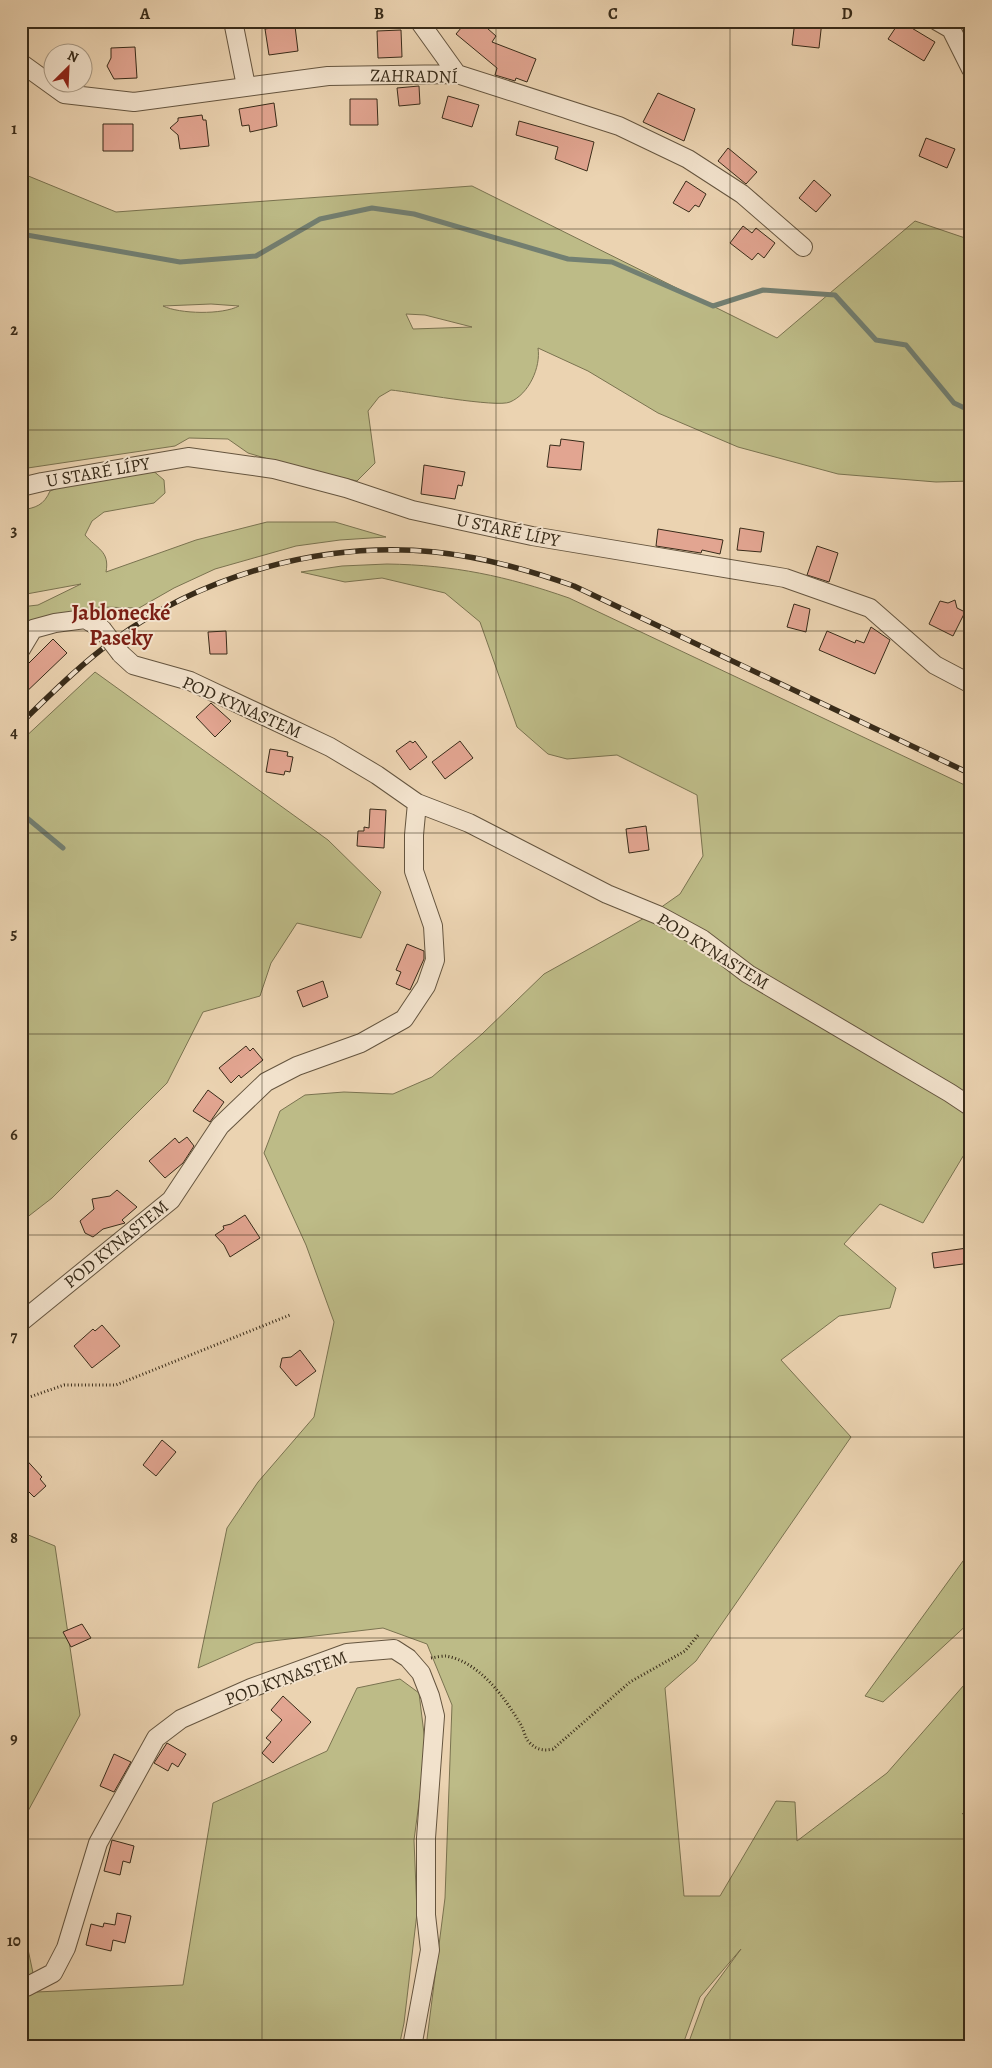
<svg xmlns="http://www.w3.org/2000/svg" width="992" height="2068" font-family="Alegreya,serif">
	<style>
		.green { fill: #bdbb87; stroke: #7a7350; fill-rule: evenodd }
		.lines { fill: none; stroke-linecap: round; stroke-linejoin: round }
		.stream { stroke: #727f72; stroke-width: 5 }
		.building { fill: #e2a591; stroke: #382b19 }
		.street-casing { stroke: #65553f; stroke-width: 20 }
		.path { stroke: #382b19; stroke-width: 3; stroke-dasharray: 1 2.5; stroke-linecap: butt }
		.street { stroke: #f2e2cc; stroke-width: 18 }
		.rail-casing { stroke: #382b19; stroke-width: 5.5 }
		.rail { stroke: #f2e2cc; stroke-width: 4; stroke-dasharray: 11; stroke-linecap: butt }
		.street-bridge-casing { stroke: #65553f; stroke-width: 20; stroke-linecap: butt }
		.street-bridge { stroke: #f2e2cc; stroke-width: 18 }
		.grid { fill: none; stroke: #382b19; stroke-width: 1; stroke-opacity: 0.55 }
		.labels { text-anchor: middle; stroke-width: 4; stroke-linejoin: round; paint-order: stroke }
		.street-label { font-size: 18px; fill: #382b19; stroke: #f2e2cc }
		.district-label { font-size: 22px; font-weight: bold; fill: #7a1f14; stroke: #f2e2cc }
		.neatline { fill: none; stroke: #382b19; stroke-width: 2 }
		.grid-label { font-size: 16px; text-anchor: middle; font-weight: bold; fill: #382b19 }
	</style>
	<rect width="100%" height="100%" fill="#ebd3b1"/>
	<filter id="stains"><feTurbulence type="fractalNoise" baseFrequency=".004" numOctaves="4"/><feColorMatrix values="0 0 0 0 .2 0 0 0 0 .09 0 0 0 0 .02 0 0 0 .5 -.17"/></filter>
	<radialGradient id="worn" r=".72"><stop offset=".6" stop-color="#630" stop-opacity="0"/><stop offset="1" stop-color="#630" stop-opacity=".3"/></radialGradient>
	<!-- green -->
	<path class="green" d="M21,173L116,212L472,186L777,338L915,221L971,240V481L936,482L838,474L738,447L658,413L588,371L538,348C541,367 529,394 510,402C497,408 411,392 391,390L379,397L368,411L375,463L357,481L295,467L248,453L228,439L189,438L175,446L21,469ZM211,304L239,306C222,315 180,314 163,306ZM406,314L425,315L472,327L413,329Z
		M151,469L164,480L165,493L154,503L104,512L92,521L85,535C97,549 110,551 106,572L196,540L267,522H335L386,537L340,540L296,546L215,569L174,588L139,608L100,607L21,628V607L38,605L81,584L21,595V510C36,508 44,505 50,491L79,480Z
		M387,564C454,565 506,576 569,598L971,788V1101L754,972L660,908L680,894L703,856L697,795L617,755L567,759L548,754L517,727L480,622L445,593L382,578L345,582L301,572L342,566Z
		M95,672L328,840L381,892L361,938L297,923L271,963L260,996L203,1012L167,1083L52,1198L21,1222V741Z
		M648,916L698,943L971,1115V1143L923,1223L880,1204L844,1244L896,1288L890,1308L839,1316L781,1360L851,1437L696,1661L665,1688L684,1896H720L776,1801L795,1802L797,1841L887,1773L971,1677V1806L962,1814L971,1808V2047H687L705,1998L741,1949L700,1997L682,2047H426L445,1898L452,1705L427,1644L383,1628L255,1643L198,1668L227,1528L258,1482L314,1417L334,1322L306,1245L264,1153L280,1111L305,1095L344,1092L393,1094L432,1077L482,1034L544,974Z
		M21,1532L55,1546L80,1715L21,1824Z
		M971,1550V1621L883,1702L865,1696Z
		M400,1679L419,1693L426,1750L414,1840L417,1913L404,2023L399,2047H21V1916L37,1992L183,1985L213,1803L327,1751L357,1688Z"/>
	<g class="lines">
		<!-- stream -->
		<path class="stream" d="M21,234L180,262L256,256L320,219L372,208L414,214L568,259L612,262L713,306L763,290L835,295L876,340L906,345L954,403L971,411
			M21,813L63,848"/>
	</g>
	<!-- building -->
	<path class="building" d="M467,21H479L496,36L492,42L536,59L527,82L516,78L515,81L495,75L497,68L456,34Z
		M795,21H822L819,48L792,45Z
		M900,21L935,42L924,61L888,39Z
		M284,22L285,27L295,26L298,51L269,55L265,29L271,28L270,23Z
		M401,30L402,57L378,58L377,31Z
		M135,47L137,78L114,79L107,66L111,58V48Z
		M419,86L420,104L399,106L397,88Z
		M658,93L695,109L684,141L643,122Z
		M448,96L479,105L472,127L442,118Z
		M350,99H377L378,125H350Z
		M274,103L277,126L250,132L249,125L242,126L239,109Z
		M202,115L203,120H206L209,146L180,149L178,135L170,128L178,121V118Z
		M519,121L594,142L587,171L555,159L558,147L516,135Z
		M103,124H133V151H103Z
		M926,138L955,149L947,168L919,156Z
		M728,148L757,172L746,184L718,161Z
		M814,180L831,195L816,212L799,198Z
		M686,181L706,194L699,207L695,205L689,212L673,203Z
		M743,226L752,233L756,228L775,243L764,258L758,253L752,260L730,243Z
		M561,439L584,442L581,470L547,467L550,445L560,446Z
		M424,465L465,472L462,486L458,485L455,499L421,494Z
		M740,528L764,532L761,552L737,550Z
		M658,529L723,540L720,554L702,550L701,553L656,546Z
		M817,546L838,553L829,582L807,575Z
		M955,600L957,608L965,612L953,636L929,624L940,601L948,603Z
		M794,604L810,609L806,632L787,627Z
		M871,627L890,640L875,674L819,650L827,631L855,643L856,640L864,643Z
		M226,631L227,654H210L208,632Z
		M53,639L67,653L21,697V671Z
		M211,703L231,721L215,737L196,717Z
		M410,741L413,743L415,741L427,757L410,770L396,751Z
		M460,741L473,758L445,779L432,762Z
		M270,749L288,752L287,756L293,757L290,772L285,771L284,775L266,772Z
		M370,809L386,810L384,848L357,846L358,831H364V827L369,828Z
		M646,826L649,850L629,853L626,829Z
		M407,944L424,951V959L410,990L396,984L401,972L396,970Z
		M323,981L328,997L303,1007L297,991Z
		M246,1046L250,1051L253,1048L263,1060L241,1078L239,1075L231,1083L219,1068Z
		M208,1090L224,1102L210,1122L193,1111Z
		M187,1137L194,1146L183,1163L165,1178L149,1161L175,1138L179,1143Z
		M117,1190L137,1207L122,1220L125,1223L103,1229L93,1237L85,1233L80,1221L94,1209L92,1199L110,1196Z
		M245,1215L260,1238L230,1257L224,1245L215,1235L224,1229L223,1226L231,1224Z
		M967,1248L970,1263L934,1268L932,1253Z
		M102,1325L120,1346L92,1368L74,1346L93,1329L95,1331Z
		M300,1350L316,1371L296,1386L280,1367L282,1358L291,1357Z
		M162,1440L176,1452L156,1476L143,1465Z
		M21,1454L42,1477L40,1479L46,1486L34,1497L21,1484Z
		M82,1624L91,1638L71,1647L63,1632Z
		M283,1696L311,1722L273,1763L262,1753L271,1742L266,1738L282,1720L271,1710Z
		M167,1743L186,1754L178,1767L172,1763L168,1771L154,1763Z
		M114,1754L131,1762L114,1792L100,1786Z
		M112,1840L134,1846L130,1863L123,1861L120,1875L104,1871Z
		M117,1913L131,1916L125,1943L113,1940L111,1951L86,1945L91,1924L103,1927L104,1923L115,1925Z"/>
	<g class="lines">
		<defs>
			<path id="street" d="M233,21L246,86
				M419,21L457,74
				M937,21L951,29L971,69
				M21,63L64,94L134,102L328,76L457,74L619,126L688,159L742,194L803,247
				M21,487L42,482L188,457L274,469L346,488L412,510L532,536L785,578L870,608L935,665L971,684
				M21,649L33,629L55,623L85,619L102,629
				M417,803L469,823L607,894L658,915L702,939L748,974L950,1093L971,1107
				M21,1322L171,1200L220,1126L266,1082L297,1066L361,1043L404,1019L426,986L435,960L433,926L414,871V835L417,803L377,775L330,747L190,681L133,665L121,654
				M21,1987H26L53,1973L66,1948L98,1843L156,1738L181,1719L251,1688L347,1653L394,1649L408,1658L421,1673L430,1696L435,1716L426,1838V1915L430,1950L412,2047"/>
		</defs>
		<!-- street casing -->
		<use href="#street" class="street-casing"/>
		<!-- path -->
		<path class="path" d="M21,1400L64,1385H116L290,1315
			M431,1658C436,1657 442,1656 446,1656C480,1662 505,1698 521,1725C524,1730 525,1738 529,1742C536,1750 544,1751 553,1749L630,1682L685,1651L699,1634"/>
		<!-- street -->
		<use href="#street" class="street"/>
		<defs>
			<path id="rail" d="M21,723C51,694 81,664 114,640C205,574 323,541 435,552C483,557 529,570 574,586L971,774"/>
		</defs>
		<!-- rail casing -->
		<use href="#rail" class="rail-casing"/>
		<!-- rail -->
		<use href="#rail" class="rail"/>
		<defs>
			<path id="street-bridge" d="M102,629L121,654"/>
		</defs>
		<!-- street-bridge casing -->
		<use href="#street-bridge" class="street-bridge-casing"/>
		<!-- street-bridge -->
		<use href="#street-bridge" class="street-bridge"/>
	</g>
	<!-- grid -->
	<path class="grid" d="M262,21V2047M496,21V2047M730,21V2047M21,229H971M21,430H971M21,631H971M21,833H971M21,1034H971M21,1235H971M21,1437H971M21,1638H971M21,1839H971"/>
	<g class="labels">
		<!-- street labels -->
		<g class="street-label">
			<text transform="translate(414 76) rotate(1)" y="6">ZAHRADNÍ</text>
			<text transform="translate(98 472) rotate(-10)" y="6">U STARÉ LÍPY</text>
			<text transform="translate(508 530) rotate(12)" y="6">U STARÉ LÍPY</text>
			<text transform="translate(242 707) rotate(24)" y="6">POD KYNASTEM</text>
			<text transform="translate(713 951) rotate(32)" y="6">POD KYNASTEM</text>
			<text transform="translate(116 1244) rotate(-39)" y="6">POD KYNASTEM</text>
			<text transform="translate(286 1678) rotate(-20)" y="6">POD KYNASTEM</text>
		</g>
		<!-- district labels -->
		<g class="district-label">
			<text x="121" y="620">Jablonecké<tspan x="121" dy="25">Paseky</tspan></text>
		</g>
	</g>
	<!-- margin -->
	<rect width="992" height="2068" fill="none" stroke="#ebd3b1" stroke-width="55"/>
	<!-- north arrow -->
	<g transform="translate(68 68) rotate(24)"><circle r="24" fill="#f2e2cc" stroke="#a89984"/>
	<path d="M0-4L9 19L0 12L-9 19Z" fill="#8f2418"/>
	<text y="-8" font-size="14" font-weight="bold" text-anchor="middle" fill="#382b19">N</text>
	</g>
	<rect x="28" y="28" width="936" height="2012" class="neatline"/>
	<g class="grid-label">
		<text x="145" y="19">A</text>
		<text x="379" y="19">B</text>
		<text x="613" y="19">C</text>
		<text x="847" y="19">D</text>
		<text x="14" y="134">1</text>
		<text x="14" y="335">2</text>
		<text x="14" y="536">3</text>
		<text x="14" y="738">4</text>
		<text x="14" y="939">5</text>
		<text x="14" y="1140">6</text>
		<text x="14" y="1342">7</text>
		<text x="14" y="1543">8</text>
		<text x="14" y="1744">9</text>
		<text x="14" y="1946">10</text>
	</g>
	<rect width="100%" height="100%" filter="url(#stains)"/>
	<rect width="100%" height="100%" fill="url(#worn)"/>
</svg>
